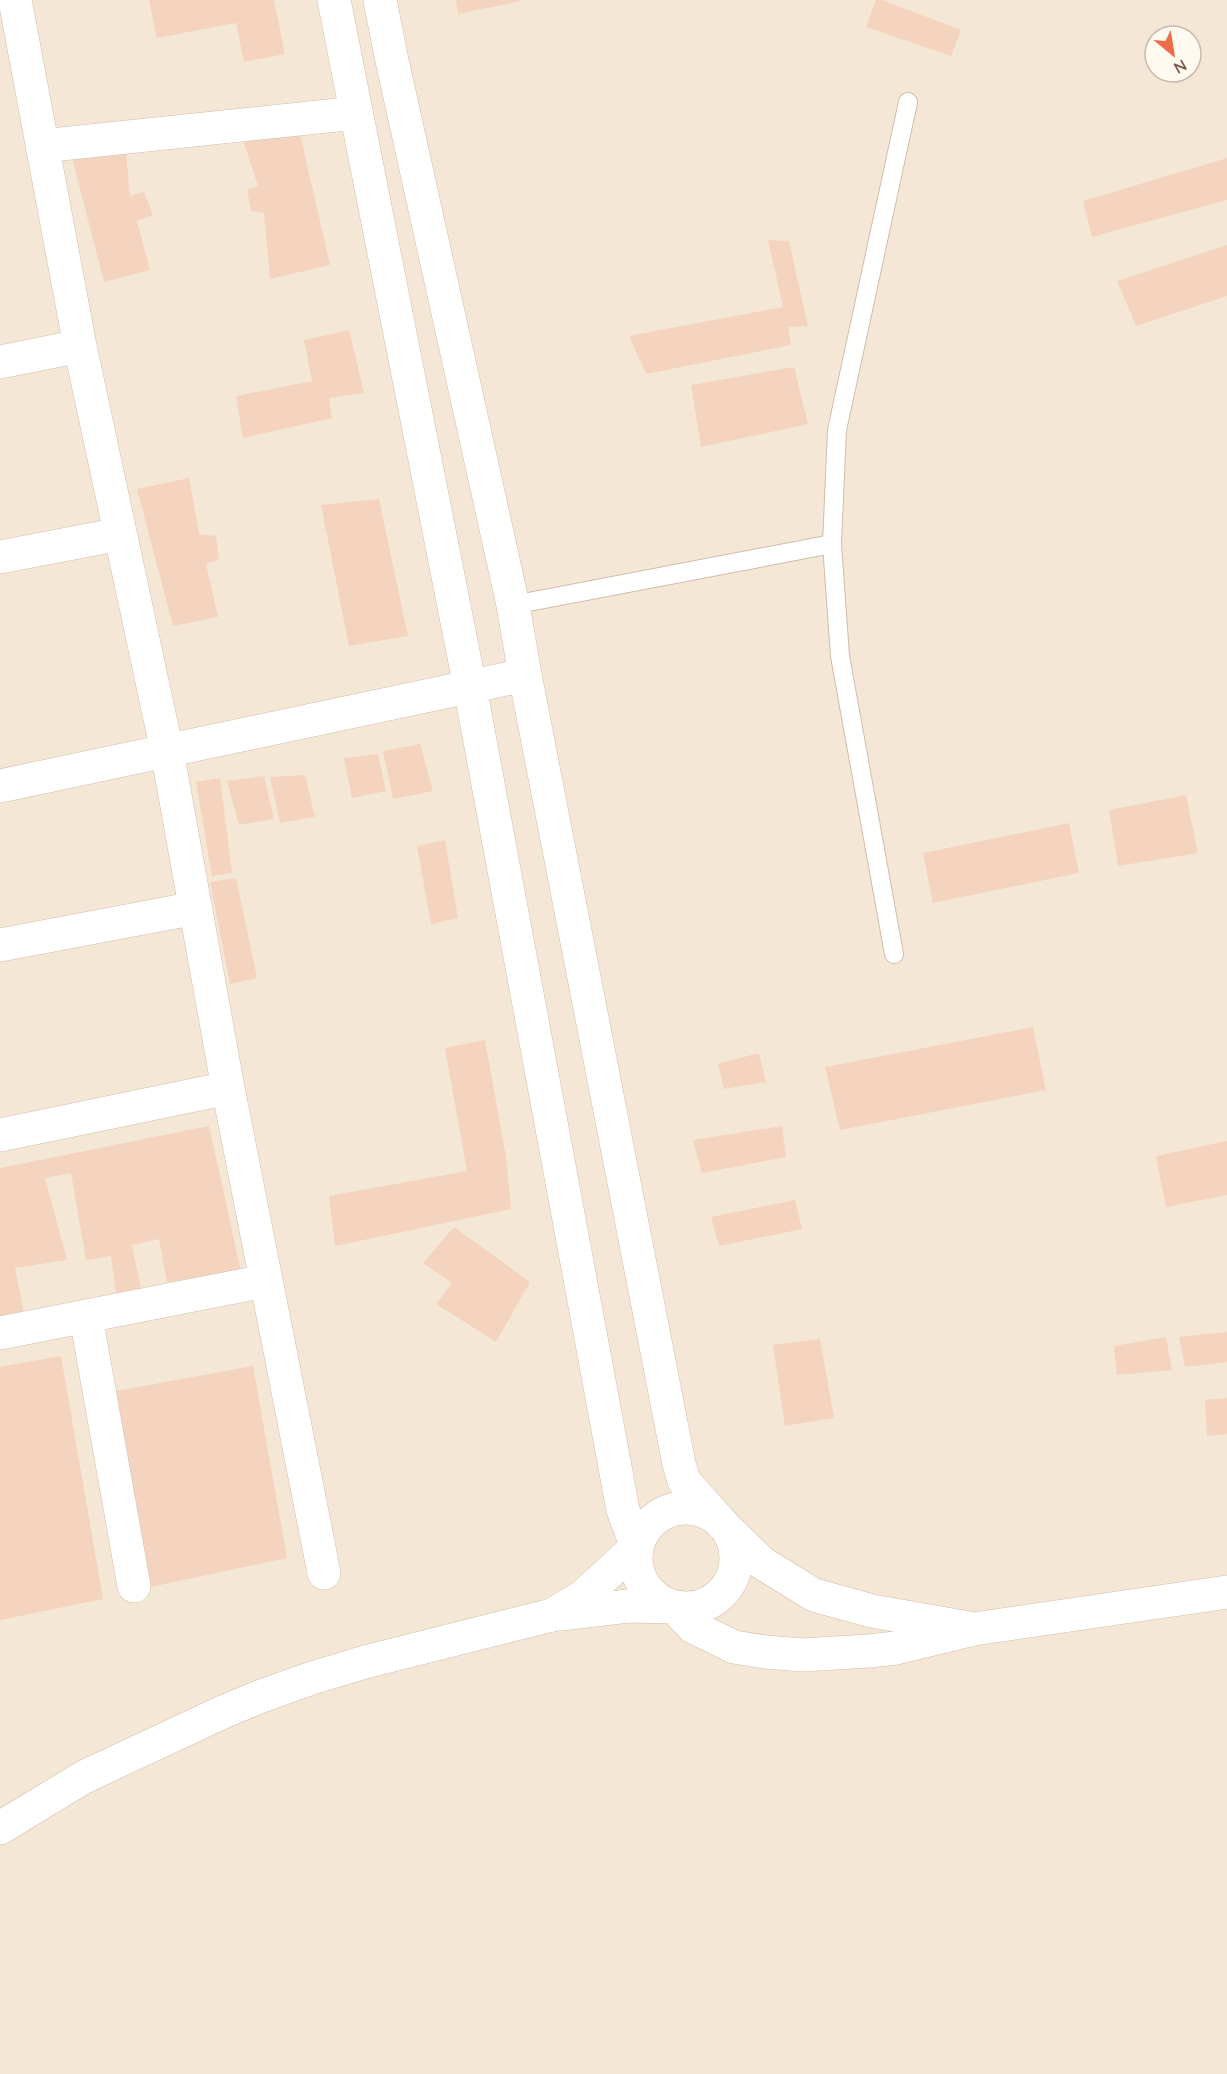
<svg xmlns="http://www.w3.org/2000/svg" width="1227" height="2074" font-family="Quicksand,sans-serif">
	<style>
		.residential { fill: #f5e7d6; fill-rule: evenodd }
		.building { fill: #f4d4be }
		.lines { fill: none; stroke-linecap: round; stroke-linejoin: round }
		.service-casing { stroke: #d0bdac; stroke-width: 20 }
		.minor-casing { stroke: #d0bdac; stroke-width: 34 }
		.tertiary-casing { stroke: #d0bdac; stroke-width: 34 }
		.service { stroke: #fff; stroke-width: 18 }
		.minor { stroke: #fff; stroke-width: 33 }
		.tertiary { stroke: #fff; stroke-width: 33 }
	</style>
	<rect width="100%" height="100%" fill="#fdf5e8"/>
	<!-- residential -->
	<path class="residential" d="M0,0H1227V2074H0ZM1155,36H1191V72H1155Z"/>
	<!-- building -->
	<path class="building" d="M149,0H274L285,54L244,62L236,23L157,38Z
		M456,0H521V1L458,14Z
		M876,0H882L961,30L951,56L866,27Z
		M298,125L330,265L270,279L264,213L251,211L247,190L258,186L243,140Z
		M125,141L130,196L144,192L153,215L137,221L150,270L104,282L70,150Z
		M1227,158V200L1092,237L1083,201Z
		M768,240L789,241L808,326L788,327L791,345L646,374L629,336L783,307Z
		M1227,245V296L1136,326L1117,281Z
		M349,330L364,393L329,398L332,418L243,438L236,396L312,381L304,340Z
		M794,367L808,424L701,447L691,385Z
		M189,478L199,534L216,536L219,559L206,564L218,617L173,626L137,489Z
		M379,499L408,636L349,646L321,505Z
		M420,744L433,791L393,799L383,751Z
		M378,754L386,791L352,798L344,758Z
		M305,775L315,817L280,823L270,777Z
		M264,776L274,819L239,825L227,781Z
		M220,778L232,873L212,876L196,782Z
		M1186,795L1198,853L1118,866L1109,810Z
		M1069,823L1079,873L933,903L923,853Z
		M445,840L458,918L431,924L417,846Z
		M236,878L257,978L230,984L210,882Z
		M1033,1027L1046,1090L840,1130L825,1067Z
		M485,1040L506,1157L511,1209L335,1246L329,1196L467,1171L445,1048Z
		M759,1053L766,1082L724,1089L718,1064Z
		M209,1126L241,1271L167,1282L159,1239L132,1245L141,1288L116,1293L111,1256L86,1260L71,1173L45,1178L67,1260L15,1268L24,1313L0,1318V1168Z
		M782,1126L786,1157L702,1173L693,1140Z
		M1227,1141V1195L1166,1207L1156,1156Z
		M795,1200L802,1229L719,1246L711,1217Z
		M454,1227L530,1282L496,1342L436,1304L452,1283L423,1263Z
		M1227,1332V1362L1185,1367L1179,1337Z
		M1166,1337L1172,1370L1117,1375L1114,1346Z
		M820,1339L834,1418L785,1426L773,1345Z
		M61,1356L103,1599L0,1620V1367Z
		M253,1366L287,1558L151,1587L116,1391Z
		M1227,1398V1434L1207,1436L1205,1400Z"/>
	<g class="lines">
		<defs>
			<path id="service" d="M513,605L832,544
				M894,954L840,656L832,544L837,430L908,102"/>
			<path id="minor" d="M15,0L80,346L167,751L228,1088L324,1573
				M42,146L356,113
				M0,362L80,346
				M0,557L120,534
				M0,786L525,675
				M0,945L196,908
				M0,1135L228,1088
				M86,1317L134,1586
				M0,1333L265,1281
				M0,1828L84,1777L223,1712L259,1697L312,1678L365,1662L552,1615"/>
			<path id="tertiary" d="M334,0L470,687L623,1510L637,1547L582,1597L552,1615
				M380,0L391,56L513,605L525,675L679,1464L684,1481L724,1526L762,1563L814,1595L872,1611L974,1629
				M636 1558a50 50 0 1 1 100 0a50 50 0 1 1-100 0Z
				M561,1614L628,1606L674,1607L693,1627L734,1647L765,1652L803,1655L869,1651L896,1648L974,1629L1227,1592"/>
		</defs>
		<!-- service casing -->
		<use href="#service" class="service-casing"/>
		<!-- minor casing -->
		<use href="#minor" class="minor-casing"/>
		<!-- tertiary casing -->
		<use href="#tertiary" class="tertiary-casing"/>
		<!-- service -->
		<use href="#service" class="service"/>
		<!-- minor -->
		<use href="#minor" class="minor"/>
		<!-- tertiary -->
		<use href="#tertiary" class="tertiary"/>
	</g>
	<!-- north arrow -->
	<g transform="translate(1173 54) rotate(150)"><circle r="28" fill="#fff9ef" stroke="#c9baad" stroke-width="1.5"/>
	<path d="M0-4.5L10 22L0 15L-10 22Z" fill="#ec6e48"/>
	<text y="-9" font-size="16" font-weight="bold" text-anchor="middle" fill="#795b4a">N</text>
	</g>
</svg>
